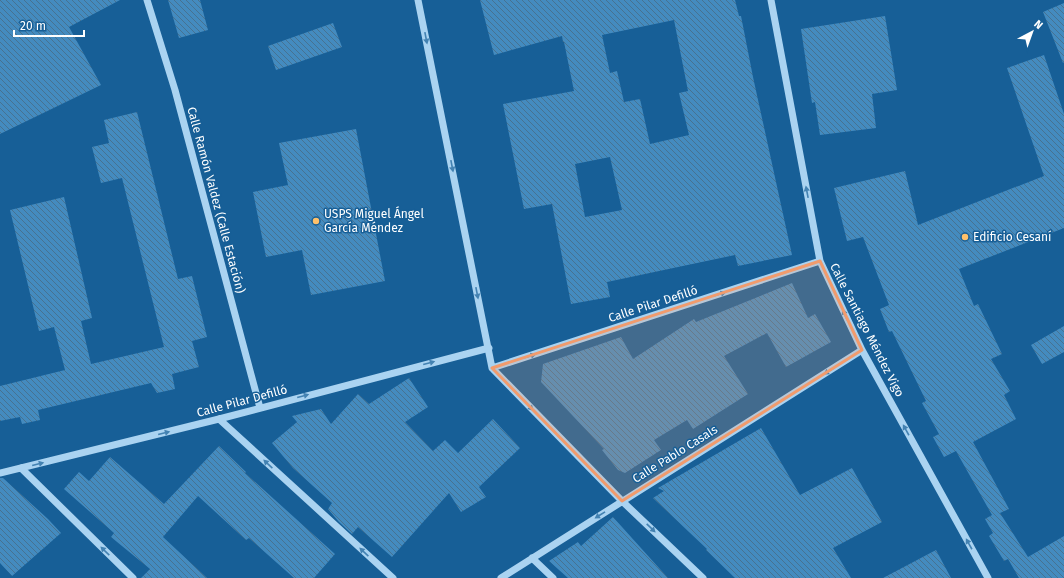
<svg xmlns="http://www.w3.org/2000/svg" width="1064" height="578" font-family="'Fira Sans',sans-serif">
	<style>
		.building { fill: url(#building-back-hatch); fill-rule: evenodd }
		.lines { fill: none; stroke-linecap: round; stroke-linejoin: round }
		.minor { stroke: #aad3f1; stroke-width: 7 }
		.oneway { fill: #4382b2 }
		.marked { fill: #f19b6d; fill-opacity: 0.2; stroke: #f19b6d; stroke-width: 3; stroke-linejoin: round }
		.poi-dot { fill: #ffc16a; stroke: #175f97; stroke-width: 1.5 }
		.labels { text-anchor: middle; stroke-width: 3; stroke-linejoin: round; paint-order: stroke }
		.street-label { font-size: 12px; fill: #fff; stroke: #175f97 }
		.poi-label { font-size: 12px; fill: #fff; stroke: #175f97; text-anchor: start }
	</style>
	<defs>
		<pattern id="building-back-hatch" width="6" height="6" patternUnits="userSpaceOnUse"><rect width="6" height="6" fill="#448bbf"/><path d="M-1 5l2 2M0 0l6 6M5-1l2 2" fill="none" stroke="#477291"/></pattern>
	</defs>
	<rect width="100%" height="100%" fill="#175f97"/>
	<!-- building -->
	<path class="building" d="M0,0H120L69,27L101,85L0,134Z
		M168,0H200L208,30L179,38Z
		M480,0H735L739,16H741L753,77L792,255L738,266L735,255L607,282L610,297L571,304L552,204L524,209L503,104L574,91L564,42H563L562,36L494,55ZM674,20L688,91L679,93L689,135L650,144L640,99L624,102L617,71L610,73L602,35ZM610,157L622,210L585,217L575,164Z
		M1064,3V62L1063,63L1043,12Z
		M885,16L897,90L872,94L876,128L820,135L815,102L812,103L801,29Z
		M333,23L342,47L276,70L268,46Z
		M1044,55L1064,114V228L959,269L974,306L978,304L1002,354L991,359L1010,391L1004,395L1016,419L973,442L1009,509L1000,513L1028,557L1064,536V578H1019L1008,559L1004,561L989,536L993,533L985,519L992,515L956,451L944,457L933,437L939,434L922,403L926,401L892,331L889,332L880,309L889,305L863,237L847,241L834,188L905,171L918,225L1044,176L1007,68Z
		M137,112L178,279L192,276L207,337L192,341L199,367L172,374L175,389L157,393L151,383L38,410L40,420L22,424L20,417L0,421V386L65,370L54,327L39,331L10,210L64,197L92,318L81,321L91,364L164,347L122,178L101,183L92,147L109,143L104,120Z
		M356,129L385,281L311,295L302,250L266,257L253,192L288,185L279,143Z
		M792,283L808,318L815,314L831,342L786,367L767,333L724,356L748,394L693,429L687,420L654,440L661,450L625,473L618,470L602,450L604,449L541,382L543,364L621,337L633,359L694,319L696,322Z
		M1064,326V352L1042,364L1031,345Z
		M409,378L428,407L405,422L433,451L445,440L458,453L493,419L520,448L479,487L486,497L461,512L449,493L392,557L358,527L352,534L339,522L328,509L332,503L293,468L272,443L297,422L292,416L321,409L331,424L358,394L369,404Z
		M761,428L800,495L852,468L882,522L833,548L851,578H735L706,550L707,549L653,498L664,491L658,488Z
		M219,446L246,472L245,473L335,554L314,578H294L249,538L246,540L198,496L163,537L207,578H141L150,569L111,537L114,533L64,489L79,472L89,481L110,457L164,504Z
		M0,478H3L48,519L61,533L12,576L0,563Z
		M613,517L668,578H568L549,561L578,542L581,546Z
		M936,550L951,578H883Z"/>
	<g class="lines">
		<!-- minor -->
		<path class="minor" d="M147,0L175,90L260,408
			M418,0L492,368L622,501L703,578
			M771,0L820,261L862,350L988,578
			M492,368L820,261
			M219,419L393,578
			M21,468L133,578
			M0,473L219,419L489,348
			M532,558L553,578
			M501,578L862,350"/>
	</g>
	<!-- one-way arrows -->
	<defs><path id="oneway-solid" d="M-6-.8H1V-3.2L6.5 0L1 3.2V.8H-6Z"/></defs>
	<g class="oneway">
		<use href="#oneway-solid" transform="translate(426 38) rotate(79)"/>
		<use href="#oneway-solid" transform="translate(452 166) rotate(79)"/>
		<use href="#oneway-solid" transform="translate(807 192) rotate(-101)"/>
		<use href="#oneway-solid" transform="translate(477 293) rotate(79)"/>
		<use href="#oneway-solid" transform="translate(720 294) rotate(-18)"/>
		<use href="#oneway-solid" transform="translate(845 315) rotate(-115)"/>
		<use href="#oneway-solid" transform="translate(530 356) rotate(-18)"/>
		<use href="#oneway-solid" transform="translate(429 363) rotate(-15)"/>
		<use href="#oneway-solid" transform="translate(829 371) rotate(148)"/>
		<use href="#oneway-solid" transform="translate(303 396) rotate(-15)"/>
		<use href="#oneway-solid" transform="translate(529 406) rotate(46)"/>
		<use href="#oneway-solid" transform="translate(906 430) rotate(-119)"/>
		<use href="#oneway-solid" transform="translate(164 433) rotate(-14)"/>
		<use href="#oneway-solid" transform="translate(38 464) rotate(-14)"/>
		<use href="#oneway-solid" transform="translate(268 464) rotate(-137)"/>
		<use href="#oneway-solid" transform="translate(600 515) rotate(148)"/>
		<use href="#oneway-solid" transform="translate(651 528) rotate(44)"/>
		<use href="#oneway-solid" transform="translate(969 544) rotate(-119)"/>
		<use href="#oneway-solid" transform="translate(105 551) rotate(-136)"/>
		<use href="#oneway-solid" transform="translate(364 552) rotate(-137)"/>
	</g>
	<!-- marked area -->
	<path class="marked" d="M820,261L862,350L622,501L492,368Z"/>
	<!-- markers -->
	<g class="poi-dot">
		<circle cx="316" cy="221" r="4"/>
		<circle cx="965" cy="237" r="4"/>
	</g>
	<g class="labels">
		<!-- street labels -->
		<g class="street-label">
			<text transform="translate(216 200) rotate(75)" y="4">Calle Ramón Valdez (Calle Estación)</text>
			<text transform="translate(653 304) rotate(-18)" y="4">Calle Pilar Defilló</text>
			<text transform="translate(867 330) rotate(63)" y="4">Calle Santiago Méndez Vigo</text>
			<text transform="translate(242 401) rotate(-15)" y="4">Calle Pilar Defilló</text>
			<text transform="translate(675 454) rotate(-32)" y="4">Calle Pablo Casals</text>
		</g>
		<!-- poi labels -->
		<g class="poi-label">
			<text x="324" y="218">USPS Miguel Ángel<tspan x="324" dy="14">García Méndez</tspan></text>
			<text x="973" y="241">Edificio Cesaní</text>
		</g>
	</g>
	<!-- north arrow -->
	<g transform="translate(1032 32) rotate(41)" stroke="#175f97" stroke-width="3" paint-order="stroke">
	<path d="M0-3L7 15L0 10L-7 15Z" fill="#ffffff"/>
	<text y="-6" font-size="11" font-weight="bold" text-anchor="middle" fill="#ffffff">N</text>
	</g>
	<!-- scale -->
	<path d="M14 30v6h70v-6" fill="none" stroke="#ffffff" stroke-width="2"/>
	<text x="20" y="30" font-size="12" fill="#ffffff" stroke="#175f97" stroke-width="3" paint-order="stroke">20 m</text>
</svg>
